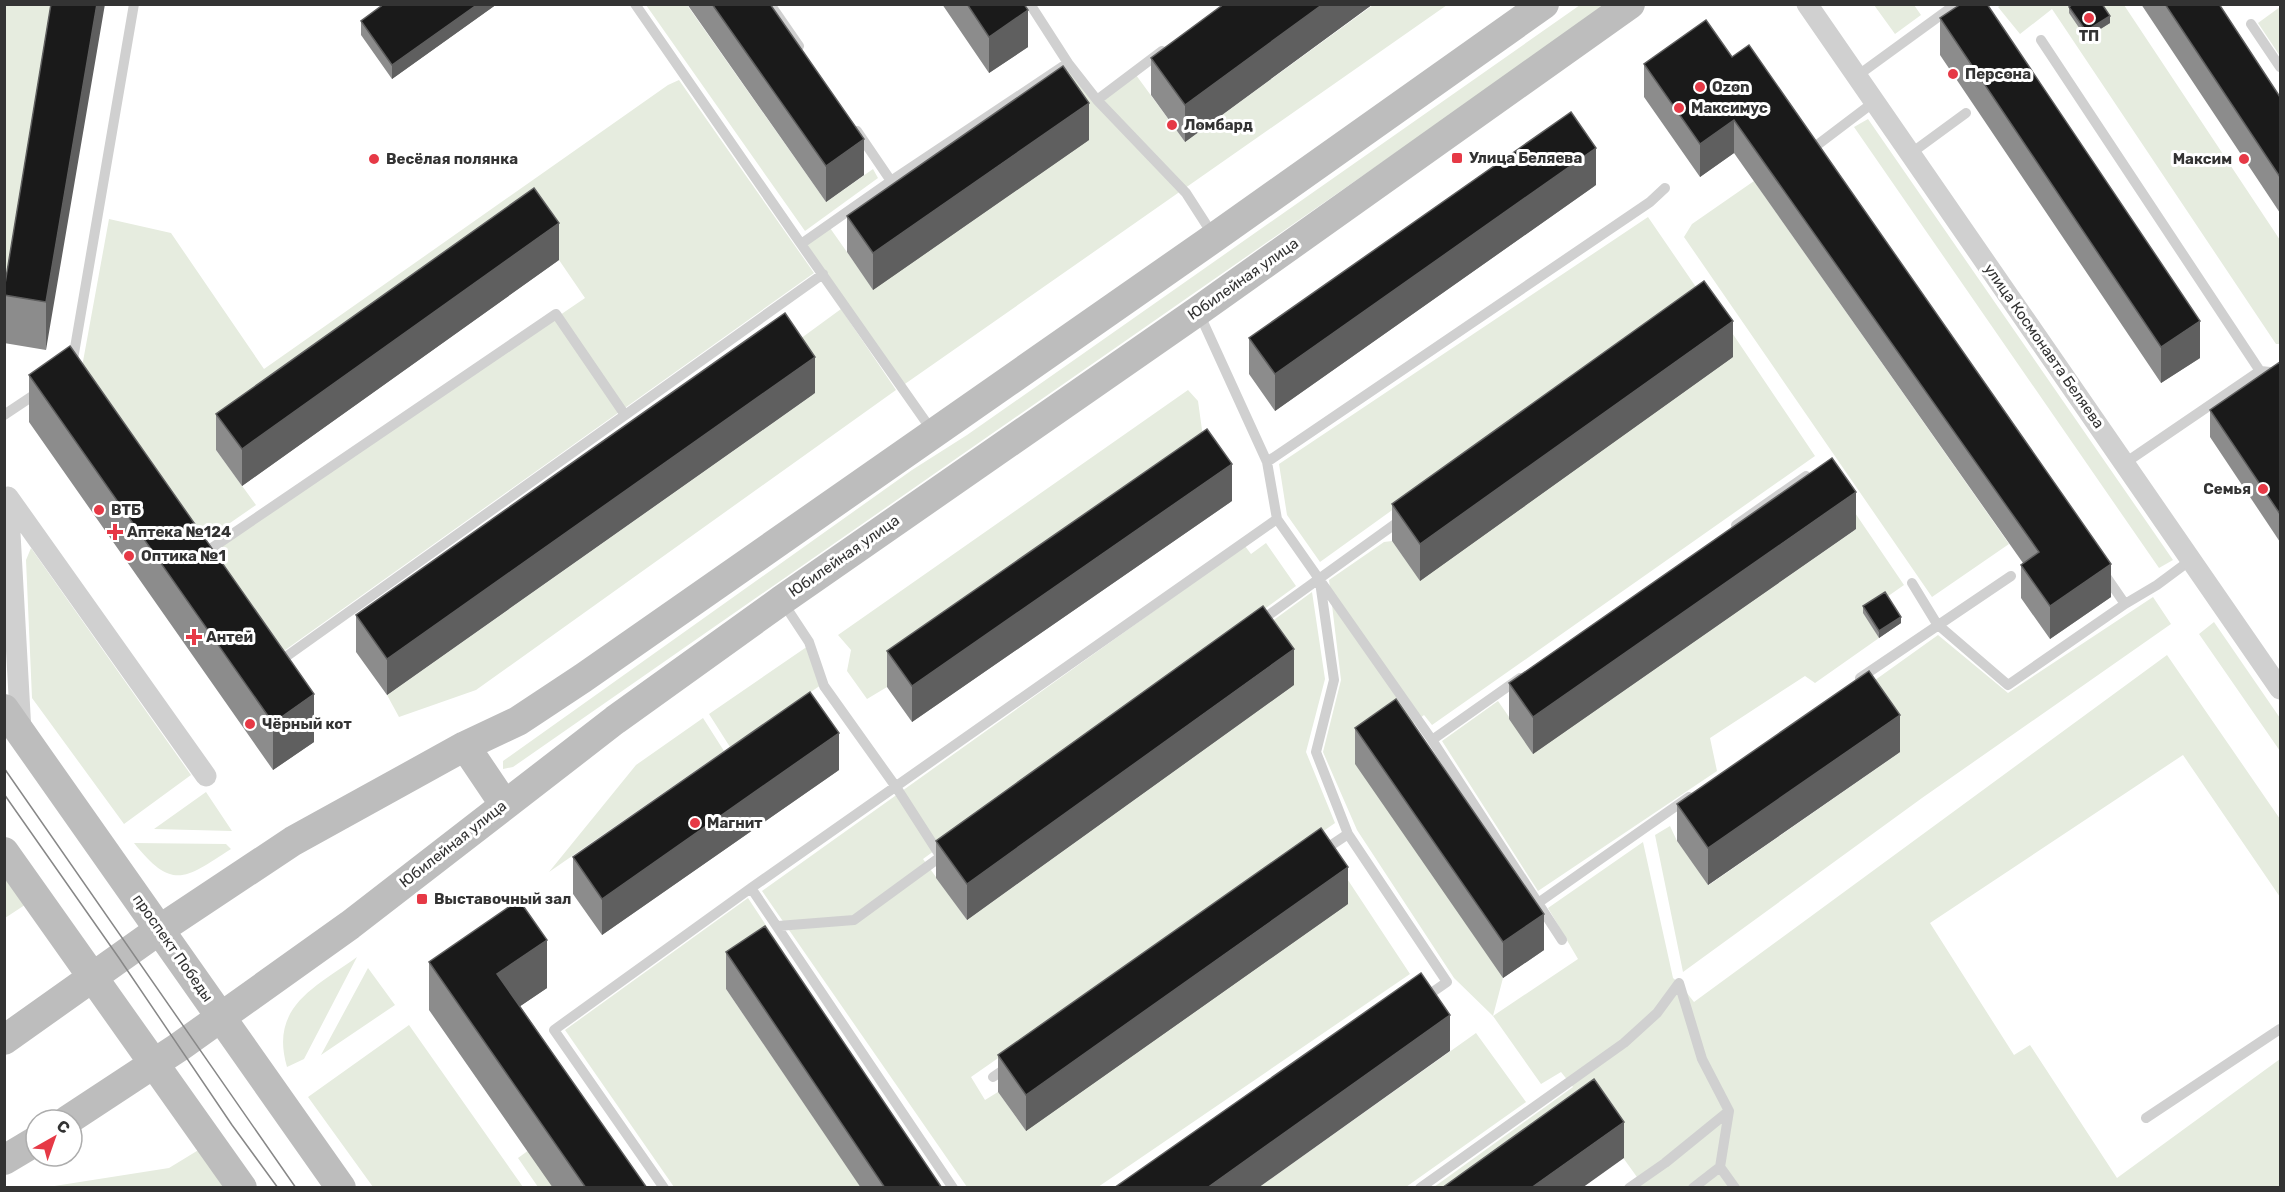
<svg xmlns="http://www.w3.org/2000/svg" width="2285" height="1192" font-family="Rubik,sans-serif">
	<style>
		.green { fill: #e6ecdf }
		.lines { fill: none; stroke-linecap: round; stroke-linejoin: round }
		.lane { stroke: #d0d0d0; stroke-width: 10 }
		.street { stroke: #d0d0d0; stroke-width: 21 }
		.secondary { stroke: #bdbdbd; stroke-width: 30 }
		.tram { stroke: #888; stroke-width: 1.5 }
		.wall { fill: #8c8c8c }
		.shaded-wall { fill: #5f5f5f }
		.building { fill: #1a1a1a; stroke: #5f5f5f; stroke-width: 1.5 }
		.poi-dot { fill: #e63946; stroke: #fff; stroke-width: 2 }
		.labels { text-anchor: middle; stroke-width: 6; stroke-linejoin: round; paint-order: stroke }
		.poi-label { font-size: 15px; font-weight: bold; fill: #333; stroke: #fff; text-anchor: start }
		.street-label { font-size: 15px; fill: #333; stroke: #fff }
	</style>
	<rect width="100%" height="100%" fill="#fff"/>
	<!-- green -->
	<path class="green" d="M2002,4L2124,5L2280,240V344H2276L2052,9L2020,34L1998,7Z
		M4,5H59L13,287L4,274Z
		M646,5H687L826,202L873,169L878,178L805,231Z
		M1373,5H1447L902,386L805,245L830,228L873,289L1088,140L1047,81L1067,67L1096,104L1136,75L1185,142Z
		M1580,5H1608L513,767L503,769V761L912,470L967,435Z
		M1874,5H1914L1921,15L1895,34Z
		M2280,7V56L2258,23Z
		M679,80L814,273L281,653L210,554L585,298L559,260L216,450L256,505L204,541L82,367L109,219L171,233L264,369L668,85Z
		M1868,119L2173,560L2159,568L1854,127Z
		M1754,181L2009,544L1932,597L1684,237L1692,224Z
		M1648,217L1698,290L1320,562L1287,515L1279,464Z
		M1712,303L1815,456L1432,725L1424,715L1396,736L1503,978L1493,1016L1578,959L1548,908L1643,842L1673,978L1679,983L1694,1002L2167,655L2280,819V897L2183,755L1930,923L2014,1055L2030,1045L2117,1178L2280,1059V1187H1638L1642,1184L1593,1116L1493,1187H1434L1573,1087L1561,1072L1541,1084L1493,1016L1454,978L1357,830L1323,752L1341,680L1329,580L1384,542L1392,541L1420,580Z
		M841,309L896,390L476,690L399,717L387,695L815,393L785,350Z
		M1188,390L1198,401L1207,466L887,687L867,699L847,671L851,650L838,635Z
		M1830,476L1904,585L1864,613L1879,638L1815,683L1805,676L1710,738L1717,771L1538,891L1442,741L1498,701L1534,753L1856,529Z
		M1266,543L1296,586L923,859L967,920L1293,685L1256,633L1312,592L1325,679L1306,752L1335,823L971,1077L985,1100L998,1092L1026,1131L1338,865L1410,974L1098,1187H967L762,891L1245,546L1251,554Z
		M31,548L191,775L124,824L32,698L26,560Z
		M2153,597L2171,624L1922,798L1683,972L1655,835L1670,826L1677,841L1709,885L1900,752L1857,693L1938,635L2008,693Z
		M2214,622L2280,718V751L2199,634Z
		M808,646L821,685L730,747L709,714Z
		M703,718L724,751L549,872L636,765Z
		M206,792L232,831L154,829Z
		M134,843L226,844L231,849C186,878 173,892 134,843Z
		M4,852L37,897L5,918H4Z
		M748,898L783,951L726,989L861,1187H674L565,1030Z
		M357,957L304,1059L287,1067C269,1006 316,987 357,957Z
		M368,968L395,1005L321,1055Z
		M409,1025L523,1187H373L308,1097Z
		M1476,1033L1526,1102L1406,1187L1258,1188Z
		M210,1143L242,1187H48L169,1168Z
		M529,1150L554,1187H538L518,1158Z"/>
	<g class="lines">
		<!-- lane -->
		<path class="lane" d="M635,4L801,244
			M770,4L799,46
			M1030,4L1068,63
			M2251,24L2280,67
			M2041,40L2260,371
			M1857,76L1956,4
			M1097,100L1162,51
			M857,131L891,181L801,244L933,432
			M1808,152L1874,102
			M1910,154L1966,113
			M891,181L1068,63L1097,100L1186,193L1213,235
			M1199,313L1267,462L1277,519
			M72,365L134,4
			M4,415L40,391
			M1267,462L1650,202L1665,188
			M2125,463L2260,371L2280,373
			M1736,525L1806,476
			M203,554L556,314L625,415
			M2103,572L2125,604
			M1320,582L1334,680L1316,752L1348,834L1447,982L1424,998
			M1912,583L1937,624L2008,685L2125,604L2157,585L2192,559
			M782,601L809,642L824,686L896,787L941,857
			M1259,622L1402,519
			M277,658L280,661L823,274
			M1860,678L2011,576
			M1432,740L1520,678
			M1321,852L1348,834
			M751,888L953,1188
			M1538,903L1689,797
			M778,926L854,920L947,852
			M993,1077L1009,1066
			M2146,1118L2280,1029
			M1720,1167L1735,1188
			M664,1188L554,1030L751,888L1277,519L1432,740L1562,940
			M1420,1188L1624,1043L1657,1013L1679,983L1702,1059L1729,1111L1720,1167L1693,1188
			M1629,1188L1665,1163L1729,1111"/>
		<!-- street -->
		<path class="street" d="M1807,4L2280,689
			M8,497L206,776
			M8,497L21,732"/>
		<!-- secondary -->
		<path class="secondary" d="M4,709L341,1188
			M465,746L504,804
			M4,852L242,1188
			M4,1040L159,930L293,841L465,746L518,721L583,678L1215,237L1544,4
			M68,1120L179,1047L350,925L615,720L782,600L1198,311L1630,4
			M4,1160L36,1141"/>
		<!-- tram -->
		<path class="tram" d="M4,768L296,1188
			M4,794L119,958L232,1125L278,1188"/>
	</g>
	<!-- wall -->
	<path class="wall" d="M51,4L46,350L4,343V290Z
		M384,4H497L392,79L361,35V21Z
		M687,4H770L864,175L826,202Z
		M942,4H1024L1028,47L989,73Z
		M1224,4H1373L1185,142L1151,95V58Z
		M2141,4H2219L2280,97V213Z
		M2069,7L2110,23L2086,38L2069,13Z
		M1940,18L2200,358L2161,383L1940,55Z
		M1706,20L2111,597L2050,639L2021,598V565L2023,563L1734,153L1700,177L1644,97V64Z
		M1089,140L873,290L847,252V216Z
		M1596,185L1275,411L1249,374V338Z
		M559,260L242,486L216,450V414Z
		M1733,357L1420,581L1392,541V504Z
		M2280,362V542L2210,437V410Z
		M29,375L314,742L273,770L29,422Z
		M815,393L387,695L356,652V615Z
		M1232,501L912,722L887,687V651Z
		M1856,529L1533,754L1509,719V683Z
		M1863,606L1901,623L1879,638L1863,613Z
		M1294,685L967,920L936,878V841Z
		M1355,728L1544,950L1503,978L1355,764Z
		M1900,752L1708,885L1677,841V804Z
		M839,770L602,935L573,894V857Z
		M1348,904L1026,1131L998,1092V1055Z
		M726,952L942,1188H861L726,989Z
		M429,962L547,988L520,1006L646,1188H553L429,1010Z"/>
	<!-- shaded-wall -->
	<path class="shaded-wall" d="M97,4H105L46,350V302Z
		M478,4H497L392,79V65Z
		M1323,4H1373L1185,142V105Z
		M1028,10V47L989,73V37Z
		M2110,16V23L2086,38V31Z
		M1089,103V140L873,290V253Z
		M1734,120V153L1700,177V144Z
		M864,139V175L826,202V166Z
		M1596,148V185L1275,411V374Z
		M559,223V260L242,486V449Z
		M1733,321V357L1420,581V544Z
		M2200,321V358L2161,383V347Z
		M815,357V393L387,695V659Z
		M1232,464V501L912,722V686Z
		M1856,492V529L1533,754V717Z
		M2111,564V597L2050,639V606Z
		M1901,617V623L1879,638V631Z
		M1294,649V685L967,920V884Z
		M314,694V742L273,770V723Z
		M1900,715V752L1708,885V848Z
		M839,733V770L602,935V899Z
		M1348,867V904L1026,1131V1095Z
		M1544,914V950L1503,978V942Z
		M547,940V988L497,1022V974Z
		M1450,1015V1051L1258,1188H1207Z
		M1624,1122V1158L1582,1188H1531Z"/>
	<!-- building -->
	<path class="building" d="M51,4H97L46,302L4,295V290Z
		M384,4H478L392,65L361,21Z
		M712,4H770L864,139L826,166Z
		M967,4H1024L1028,10L989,37Z
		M1224,4H1323L1185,105L1151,58Z
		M1961,4H1987L2200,321L2161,347L1940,18Z
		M2073,4H2102L2110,16L2086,31L2069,7Z
		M2165,4H2219L2280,97V177Z
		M1706,20L1732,57L1749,45L2111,564L2050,606L2021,565L2039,552L1734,120L1700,144L1644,64Z
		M1063,66L1089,103L873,253L847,216Z
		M1571,112L1596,148L1275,374L1249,338Z
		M534,188L559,223L242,449L216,414Z
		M1704,281L1733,321L1420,544L1392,504Z
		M785,313L815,357L387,659L356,615Z
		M70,346L314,694L273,723L29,375Z
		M2280,362V514L2210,410Z
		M1207,429L1232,464L912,686L887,651Z
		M1832,458L1856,492L1533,717L1509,683Z
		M1885,592L1901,617L1879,631L1863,606Z
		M1263,606L1294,649L967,884L936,841Z
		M1869,671L1900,715L1708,848L1677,804Z
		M810,692L839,733L602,899L573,857Z
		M1396,699L1544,914L1503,942L1355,728Z
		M1321,828L1348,867L1026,1095L998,1055Z
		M519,900L547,940L497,974L647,1188H586L429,962Z
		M765,926L942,1188H885L726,952Z
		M1421,973L1450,1015L1207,1188H1114Z
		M1594,1079L1624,1122L1531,1188H1442Z"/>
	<!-- markers -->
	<g class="poi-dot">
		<circle cx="2089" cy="18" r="6"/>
		<circle cx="1953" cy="74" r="6"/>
		<circle cx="1700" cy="87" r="6"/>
		<circle cx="1679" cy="108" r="6"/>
		<circle cx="1172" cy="125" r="6"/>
		<rect x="1451" y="152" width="12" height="12" rx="3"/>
		<circle cx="374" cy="159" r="6"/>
		<circle cx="2244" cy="159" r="6"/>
		<circle cx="2263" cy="489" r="6"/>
		<circle cx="99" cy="510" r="6"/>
		<path d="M112 523h6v6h6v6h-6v6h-6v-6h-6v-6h6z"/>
		<circle cx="129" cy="556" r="6"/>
		<path d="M191 628h6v6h6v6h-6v6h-6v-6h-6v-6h6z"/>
		<circle cx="250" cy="724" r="6"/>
		<circle cx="695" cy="823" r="6"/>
		<rect x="416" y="893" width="12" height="12" rx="3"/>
	</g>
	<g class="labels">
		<!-- poi labels -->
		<g class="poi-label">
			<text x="2089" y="41" text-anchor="middle">ТП</text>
			<text x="1965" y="79">Персона</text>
			<text x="1712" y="92">Ozon</text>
			<text x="1691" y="113">Максимус</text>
			<text x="1184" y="130">Ломбард</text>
			<text x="1469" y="163">Улица Беляева</text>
			<text x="386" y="164">Весёлая полянка</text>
			<text x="2232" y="164" text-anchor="end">Максим</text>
			<text x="2251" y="494" text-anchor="end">Семья</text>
			<text x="111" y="515">ВТБ</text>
			<text x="127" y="537">Аптека №124</text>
			<text x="141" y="561">Оптика №1</text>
			<text x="206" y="642">Антей</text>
			<text x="262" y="729">Чёрный кот</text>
			<text x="707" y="828">Магнит</text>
			<text x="434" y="904">Выставочный зал</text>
		</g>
		<!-- street labels -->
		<g class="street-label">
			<text transform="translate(1243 279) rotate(-35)" y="5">Юбилейная улица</text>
			<text transform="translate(2044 346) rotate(55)" y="5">улица Космонавта Беляева</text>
			<text transform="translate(844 556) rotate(-35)" y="5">Юбилейная улица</text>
			<text transform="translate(453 844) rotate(-38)" y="5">Юбилейная улица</text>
			<text transform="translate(173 948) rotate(55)" y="5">проспект Победы</text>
		</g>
	</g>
	<!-- border -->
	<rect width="2285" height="1192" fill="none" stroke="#333333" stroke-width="12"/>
	<!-- north arrow -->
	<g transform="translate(54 1138) rotate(40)"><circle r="28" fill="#ffffff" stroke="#adadad" stroke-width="1.5"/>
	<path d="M0-4.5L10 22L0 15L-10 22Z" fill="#e63946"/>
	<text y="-9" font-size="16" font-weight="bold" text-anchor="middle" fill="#333333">С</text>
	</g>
</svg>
